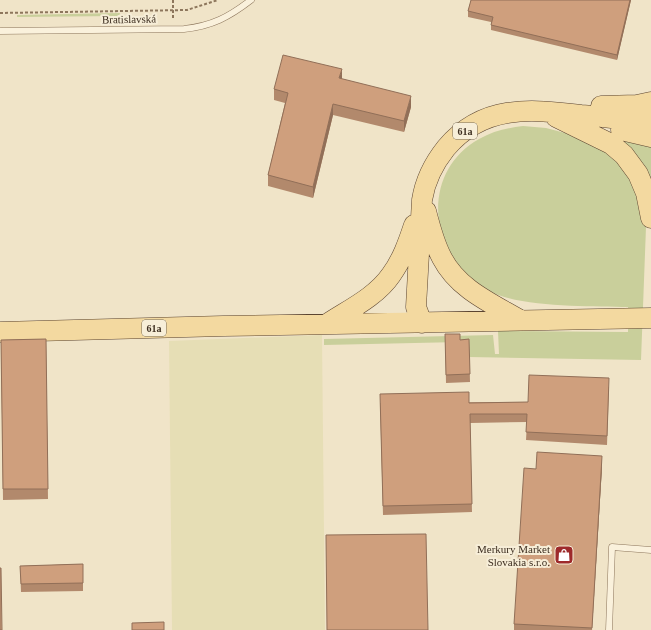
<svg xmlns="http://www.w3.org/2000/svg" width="651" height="630" font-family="'Times New Roman',serif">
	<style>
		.farmland { fill: #e6deb5 }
		.green { fill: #c9cf9b }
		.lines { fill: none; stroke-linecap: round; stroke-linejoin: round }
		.service-casing { stroke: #8d765c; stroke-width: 7 }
		.primary-casing { stroke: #5b4430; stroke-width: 21 }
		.path { stroke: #8d765c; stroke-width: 2; stroke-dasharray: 3 2; stroke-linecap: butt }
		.service { stroke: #faf1dc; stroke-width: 6 }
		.primary { stroke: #f3d9a0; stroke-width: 20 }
		.wall { fill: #b2896c }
		.shaded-wall { fill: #916f58 }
		.building { fill: #cf9f7d; stroke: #916f58 }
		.labels { text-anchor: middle; stroke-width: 4; stroke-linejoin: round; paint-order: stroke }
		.shield { fill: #f7eed8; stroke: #756857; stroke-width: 1 }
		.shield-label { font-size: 10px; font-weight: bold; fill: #3d2e20 }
		.street-label { font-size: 11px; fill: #3d2e20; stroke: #f7eed8 }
		.poi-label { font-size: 11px; fill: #3d2e20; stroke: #f7eed8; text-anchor: end }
	</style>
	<rect width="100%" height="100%" fill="#f0e4c8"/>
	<!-- farmland -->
	<path class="farmland" d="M322,335L325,630H172L169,341Z"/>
	<!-- green -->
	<path class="green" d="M120,13L119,16L17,17V15Z
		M523,126L546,128L588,139L626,167L645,214L646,227L641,360L469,357L460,342L324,345V339L493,335L495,354H499L498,331L628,332V307C591,306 519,308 487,290C481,287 474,284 469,279C464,275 448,253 445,248C443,243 443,237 441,233C432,195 444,159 479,139C493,131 507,128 523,126Z
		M616,135L651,143V179Z"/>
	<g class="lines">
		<defs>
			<path id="service" d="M0,31L184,29C212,26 229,17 251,0
				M609,630L612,547L651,550"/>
			<path id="primary" d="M601,106L637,105L651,102
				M556,117L611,144L624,155L638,174L646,193L651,218
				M621,130L651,137
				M426,211C430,227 434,243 442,258C458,289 491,303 520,320
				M422,323L416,307L422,200C425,181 434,163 446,148C483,104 530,109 581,115C604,117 628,120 651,122
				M327,324C348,310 376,297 391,275C402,260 408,243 414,225
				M0,332L223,326L651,318"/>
		</defs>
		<!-- service casing -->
		<use href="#service" class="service-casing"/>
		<!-- primary casing -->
		<use href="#primary" class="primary-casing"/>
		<!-- path -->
		<path class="path" d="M173,0V18
			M0,13L187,10L218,0"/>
		<!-- service -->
		<use href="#service" class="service"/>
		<!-- primary -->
		<use href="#primary" class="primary"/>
	</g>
	<!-- wall -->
	<path class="wall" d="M471,0H631L617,60L491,30V22L468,17V11Z
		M342,79L411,107L404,132L333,115L313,198L268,186V175L285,103L274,100V89Z
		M445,334L460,340L469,339L470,382L446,383Z
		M46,339L48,499L3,500L1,340Z
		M609,387L607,445L526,440L527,422L470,423L472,512L383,515L380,403L528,402Z
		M602,467L592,630H514V624L536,469Z
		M83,564V591L21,592L20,566Z"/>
	<!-- shaded-wall -->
	<path class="shaded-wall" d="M630,0H631L617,60V55Z
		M342,69V80L339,78Z
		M411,96V107L404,132V121Z
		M333,104V115L313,198V187Z
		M602,456V467L592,630Z"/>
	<!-- building -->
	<path class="building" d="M471,0H630L617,55L491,25L493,17L468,11Z
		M283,55L342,69L339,78L411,96L404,121L333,104L313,187L268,175L288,93L274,89Z
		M445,334H460V340L469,339L470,374L446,375Z
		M46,339L48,489H3L1,340Z
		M529,375L609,378L607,436L526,432L527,414H470L472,504L383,506L380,394L469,392V403L528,402Z
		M537,452L602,456L592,628L514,624L524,468L536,469Z
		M426,534L428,630H327L326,535Z
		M83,564V583L21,584L20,566Z
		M0,568H1L2,630H0Z
		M164,622V630H132V623Z"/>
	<!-- icons -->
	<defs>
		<symbol id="shop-square" viewBox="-11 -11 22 22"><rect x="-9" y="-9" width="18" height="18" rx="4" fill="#9e2a2b" stroke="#f7eed8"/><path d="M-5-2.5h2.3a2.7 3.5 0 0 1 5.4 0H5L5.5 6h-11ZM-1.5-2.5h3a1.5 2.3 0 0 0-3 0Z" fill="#fff"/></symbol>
	</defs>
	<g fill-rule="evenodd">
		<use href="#shop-square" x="553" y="544" width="22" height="22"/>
	</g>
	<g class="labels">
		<!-- shield labels -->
		<g class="shield">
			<rect x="453" y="123" width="24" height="16" rx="3"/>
			<rect x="142" y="320" width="24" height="16" rx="3"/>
		</g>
		<g class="shield-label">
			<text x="465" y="135">61a</text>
			<text x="154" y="332">61a</text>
		</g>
		<!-- street labels -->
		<g class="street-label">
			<text transform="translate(129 19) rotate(-1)" y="4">Bratislavská</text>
		</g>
		<!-- poi labels -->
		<g class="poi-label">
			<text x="550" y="553">Merkury Market<tspan x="550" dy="13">Slovakia s.r.o.</tspan></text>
		</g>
	</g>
</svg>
